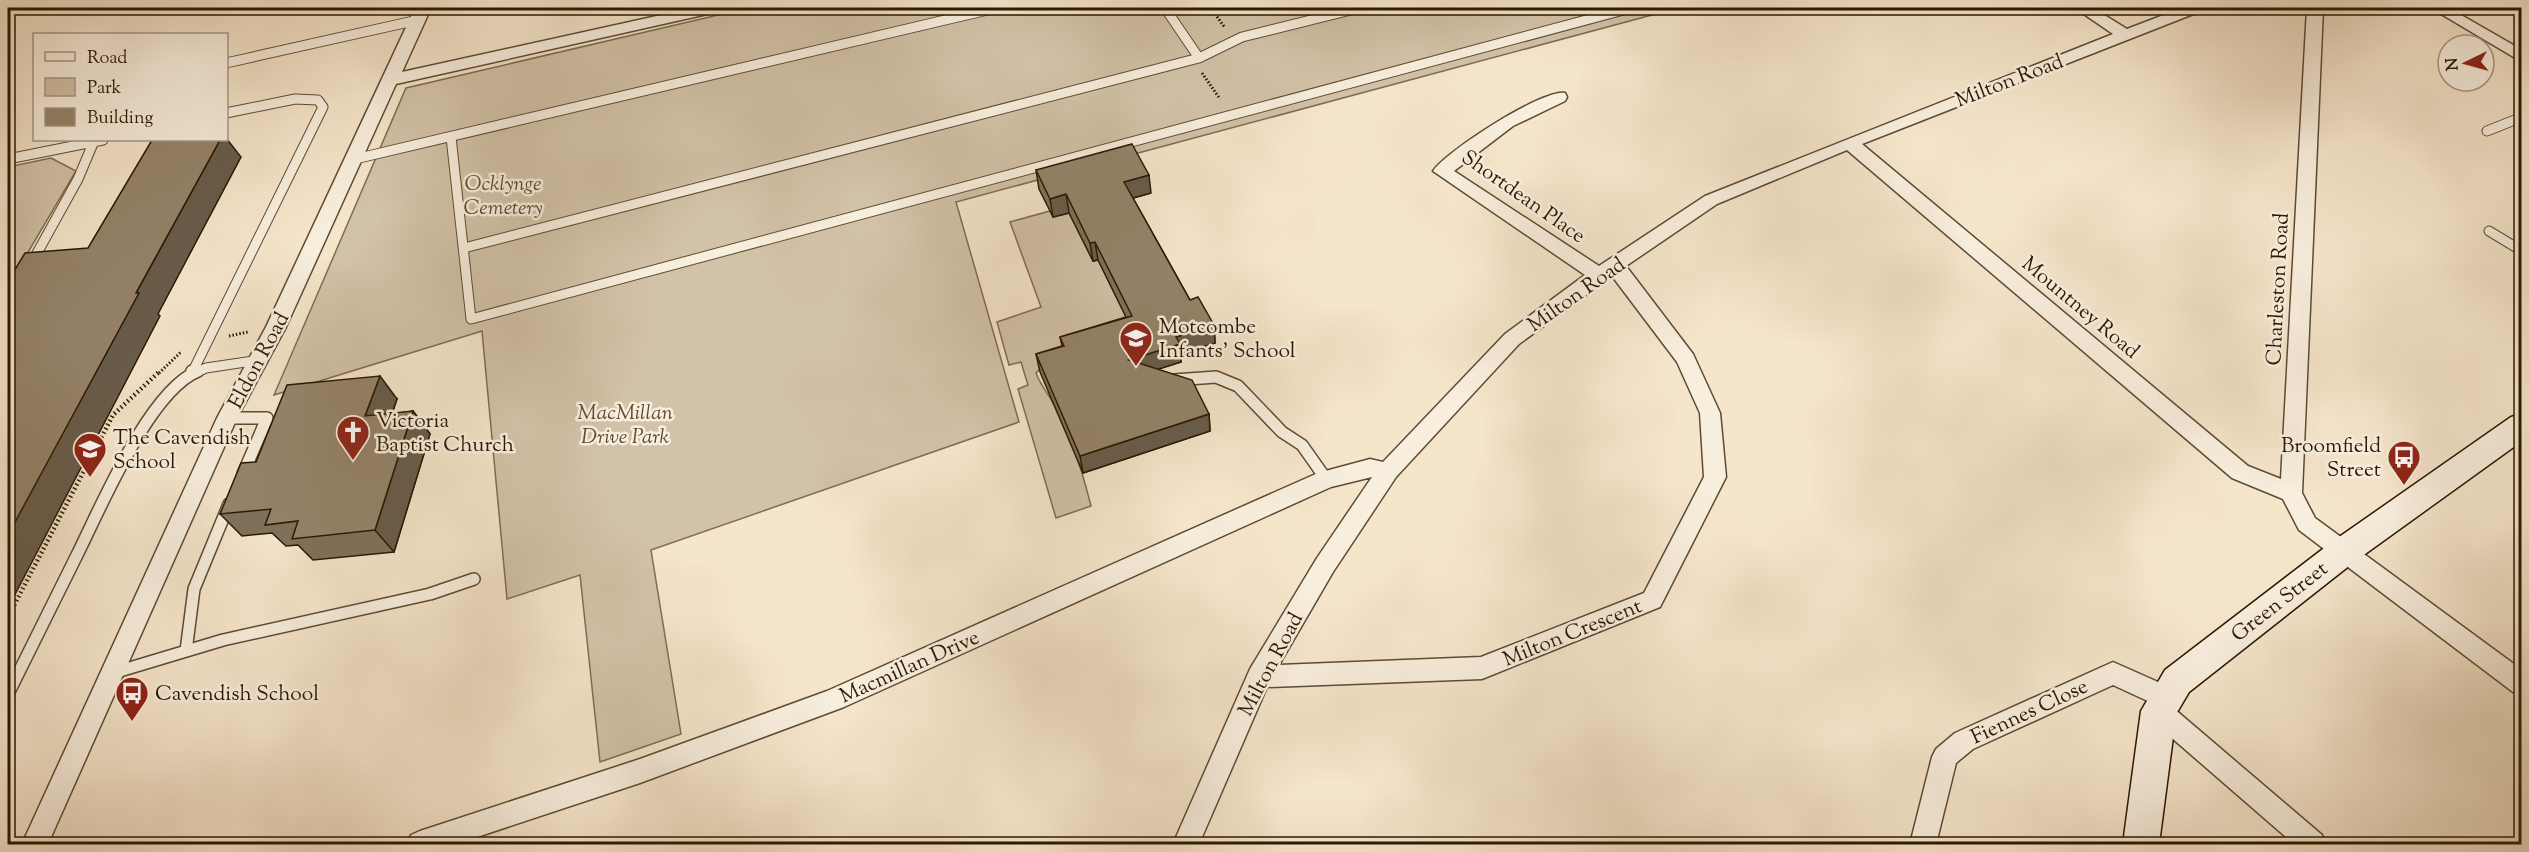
<svg xmlns="http://www.w3.org/2000/svg" width="2529" height="852" font-family="'Sorts Mill Goudy',serif">
	<style>
		.green { fill: #d2c2a8; stroke: #7e6d54; stroke-width: 1.5 }
		.lines { fill: none; stroke-linecap: round; stroke-linejoin: round }
		.lane-far1-casing { stroke: #5d4b33; stroke-width: 11 }
		.lane-casing { stroke: #5d4b33; stroke-width: 14 }
		.street-casing { stroke: #5d4b33; stroke-width: 3 }
		.secondary-casing { stroke: #2a1800; stroke-width: 3 }
		.path-far1 { stroke: #2a1800; stroke-width: 3; stroke-dasharray: 1.5 2; stroke-linecap: butt }
		.path { stroke: #2a1800; stroke-width: 4.5; stroke-dasharray: 1.5 3; stroke-linecap: butt }
		.lane-far1 { stroke: #f8eedd; stroke-width: 9 }
		.lane { stroke: #f8eedd; stroke-width: 11 }
		.street { fill: #f8eedd; fill-rule: evenodd }
		.secondary { fill: #f8eedd; fill-rule: evenodd }
		.wall { fill: #7f715b; stroke: #2a1800; stroke-width: 1.5 }
		.shaded-wall { fill: #685c4a; stroke: #2a1800; stroke-width: 1.5 }
		.building { fill: #94836a; stroke: #2a1800; stroke-width: 1.5 }
		.labels { text-anchor: middle; stroke-width: 5; stroke-linejoin: round; paint-order: stroke }
		.street-label { font-size: 21px; fill: #2a1800; stroke: #f8eedd }
		.park-label { font-size: 21px; font-style: italic; fill: #5c4b32; stroke: #f8eedd }
		.poi-label { font-size: 21px; fill: #2a1800; stroke: #f8eedd; text-anchor: start }
	</style>
	<rect width="100%" height="100%" fill="#f5e5cb"/>
	<filter id="stains"><feTurbulence type="fractalNoise" baseFrequency=".00333" numOctaves="4"/><feColorMatrix values="0 0 0 0 .2 0 0 0 0 .09 0 0 0 0 .02 0 0 0 .5 -.17"/></filter>
	<radialGradient id="worn" r=".72"><stop offset=".6" stop-color="#630" stop-opacity="0"/><stop offset="1" stop-color="#630" stop-opacity=".3"/></radialGradient>
	<!-- green -->
	<path class="green" d="M748,8H1678L956,202L1019,422L651,550L681,734L600,762L580,575L507,599L482,331L274,395L406,88Z
		M51,158L76,171L8,286V167Z
		M1050,211L1053,217L1069,213L1093,261L1098,260L1135,335L1047,362L1036,373C1040,384 1046,391 1052,401C1069,429 1083,474 1091,506L1056,518L1018,389L1028,385L1021,362L1009,365L997,322L1041,307L1010,222Z"/>
	<g class="lines">
		<defs>
			<path id="lane-far1" d="M1165,8L1199,58
				M226,63L418,20
				M2487,131L2522,117
				M451,137L471,319L1631,8
				M8,159L103,140
				M355,159L996,8
				M2489,231L2522,251
				M464,248L1199,58L1242,37L1359,8
				M31,264L78,179L94,141
				M192,373L323,107L318,100L295,99L226,113
				M195,373L206,368L259,360"/>
			<path id="lane" d="M191,374L192,371
				M1174,380L1216,377L1238,386L1282,432L1302,445L1326,479
				M227,418H267L243,474
				M186,651L194,589L229,504
				M113,673L223,640L430,594L474,579
				M8,694C31,648 54,601 77,555C101,507 149,391 198,371"/>
			<path id="street" d="M415,8H431L402,72L693,8H720L712,13L396,84L286,327L237,418L48,844H22L217,418L266,327Z
				M2075,8H2093L2127,29L2182,8H2203L2201,11L1862,144L2248,466L2281,479L2307,8H2323L2302,493L2315,518L2522,670V695L2513,692L2299,530L2283,499L2232,478L1847,150L1717,204L1626,266L1693,354L1720,413L1726,477L1660,607L1482,679L1267,687L1199,844H1173L1250,669L1317,558L1372,477L1331,487L844,707L640,783L456,844H407L411,835L420,831L640,759L827,691L1318,473L1370,459L1383,462L1505,334L1585,275L1433,171C1445,152 1544,88 1565,93L1567,97L1565,101L1513,126L1454,171L1599,266L1705,196L2113,34ZM1612,276L1677,362L1700,413L1704,477L1644,593L1481,657L1279,665L1333,572L1396,477L1519,344Z
				M2431,8H2449L2522,50V62Z
				M2113,662L2176,690L2179,698L2172,707L2322,835L2326,844H2294L2150,719L2147,711L2152,703L2113,685L1973,749L1956,763L1936,844H1910L1932,757L1936,749L1955,733Z"/>
			<path id="secondary" d="M2522,414V441L2354,562L2189,692L2176,714L2159,844H2123L2141,711L2165,670L2332,542L2511,417Z"/>
		</defs>
		<!-- lane-far1 casing -->
		<use href="#lane-far1" class="lane-far1-casing"/>
		<!-- lane casing -->
		<use href="#lane" class="lane-casing"/>
		<!-- street casing -->
		<use href="#street" class="street-casing"/>
		<!-- secondary casing -->
		<use href="#secondary" class="secondary-casing"/>
		<!-- path-far1 -->
		<path class="path-far1" d="M1211,8L1225,28
			M1202,73L1220,99
			M229,336L248,332
			M159,373L181,352"/>
		<!-- path -->
		<path class="path" d="M8,617L113,415L160,371"/>
		<!-- lane-far1 -->
		<use href="#lane-far1" class="lane-far1"/>
		<!-- lane -->
		<use href="#lane" class="lane"/>
		<!-- street -->
		<use href="#street" class="street"/>
		<!-- secondary -->
		<use href="#secondary" class="secondary"/>
	</g>
	<!-- wall -->
	<path class="wall" d="M1036,170L1151,193L1133,198L1190,300L1214,325L1215,343L1180,354L1181,362L1158,369L1209,414L1210,431L1083,473L1040,372L1036,354L1062,346L1060,337L1126,317L1098,260L1093,261L1069,213L1053,217L1039,189Z
		M397,399L392,414L413,411L430,434L394,552L313,560L298,545L286,546L272,533L242,536L220,514L256,462Z"/>
	<!-- shaded-wall -->
	<path class="shaded-wall" d="M226,138L241,157L158,314L160,316L8,608V535L136,293L220,140H226Z
		M1149,175L1151,193L1126,200L1124,182Z
		M1066,194L1069,213L1053,217L1050,199Z
		M1095,242L1098,260L1093,261L1090,243Z
		M1214,325L1215,343L1180,354L1181,362L1131,378L1129,360L1176,337Z
		M380,376L397,399L383,439L365,416Z
		M413,411L430,434L394,552L375,530Z
		M1209,414L1210,431L1083,473L1080,456Z"/>
	<!-- building -->
	<path class="building" d="M152,140H220L136,293H139L8,535V281L25,253L88,248Z
		M1132,144L1149,175L1124,182L1190,300L1198,297L1214,325L1176,337L1180,344L1129,360L1192,380L1209,414L1080,456L1036,354L1064,346L1060,337L1132,316L1095,242L1090,243L1066,194L1050,199L1036,170Z
		M380,376L365,416L413,411L375,530L292,539L298,521L265,525L271,509L220,514L241,463L256,462L287,385Z"/>
	<!-- icons -->
	<defs>
		<symbol id="school-pin" viewBox="-11 -11 22 30"><path d="M0 17L-7.5 6A9.5 9.5 0 1 1 7.5 6Z" fill="#8f2418" stroke="#f8eedd"/><path d="M0-5L7-2L0 1L-7-2ZM-4 1L0 2.5L4 1V4Q0 6-4 4Z" fill="#fff"/></symbol>
		<symbol id="church-pin" viewBox="-11 -11 22 30"><path d="M0 17L-7.5 6A9.5 9.5 0 1 1 7.5 6Z" fill="#8f2418" stroke="#f8eedd"/><path d="M-1.2-6h2.4v3.5h3.3v2.4h-3.3V6h-2.4V-.1h-3.3v-2.4h3.3Z" fill="#fff"/></symbol>
		<symbol id="bus-pin" viewBox="-11 -11 22 30"><path d="M0 17L-7.5 6A9.5 9.5 0 1 1 7.5 6Z" fill="#8f2418" stroke="#f8eedd"/><path d="M-5-6H5V4H4V6H2V4H-2V6H-4V4H-5ZM-3.5-4V0h7V-4ZM-3.5 1.2v1.5H-2V1.2ZM2 1.2v1.5H3.5V1.2Z" fill="#fff"/></symbol>
	</defs>
	<g fill-rule="evenodd">
		<use href="#school-pin" x="1117" y="319" width="38" height="52"/>
		<use href="#church-pin" x="334" y="413" width="38" height="52"/>
		<use href="#school-pin" x="71" y="430" width="38" height="52"/>
		<use href="#bus-pin" x="2385" y="438" width="38" height="52"/>
		<use href="#bus-pin" x="113" y="674" width="38" height="52"/>
	</g>
	<g class="labels">
		<!-- street labels -->
		<g class="street-label">
			<text transform="translate(2009 80) rotate(-21)" y="7">Milton Road</text>
			<text transform="translate(1524 196) rotate(35)" y="7">Shortdean Place</text>
			<text transform="translate(2277 289) rotate(-87)" y="7">Charleston Road</text>
			<text transform="translate(1576 294) rotate(-35)" y="7">Milton Road</text>
			<text transform="translate(2081 307) rotate(40)" y="7">Mountney Road</text>
			<text transform="translate(258 360) rotate(-62)" y="7">Eldon Road</text>
			<text transform="translate(2279 601) rotate(-38)" y="7">Green Street</text>
			<text transform="translate(1572 632) rotate(-22)" y="7">Milton Crescent</text>
			<text transform="translate(1270 664) rotate(-62)" y="7">Milton Road</text>
			<text transform="translate(909 666) rotate(-24)" y="7">Macmillan Drive</text>
			<text transform="translate(2029 711) rotate(-25)" y="7">Fiennes Close</text>
		</g>
		<!-- park labels -->
		<g class="park-label">
			<text x="503" y="190">Ocklynge<tspan x="503" dy="24">Cemetery</tspan></text>
			<text x="625" y="419">MacMillan<tspan x="625" dy="24">Drive Park</tspan></text>
		</g>
		<!-- poi labels -->
		<g class="poi-label">
			<text x="1159" y="333">Motcombe<tspan x="1159" dy="24">Infants' School</tspan></text>
			<text x="376" y="427">Victoria<tspan x="376" dy="24">Baptist Church</tspan></text>
			<text x="113" y="444">The Cavendish<tspan x="113" dy="24">School</tspan></text>
			<text x="2381" y="452" text-anchor="end">Broomfield<tspan x="2381" dy="24">Street</tspan></text>
			<text x="155" y="700">Cavendish School</text>
		</g>
	</g>
	<!-- margin -->
	<rect width="2529" height="852" fill="none" stroke="#f5e5cb" stroke-width="30"/>
	<rect x="9" y="9" width="2511" height="834" fill="none" stroke="#2a1800" stroke-width="3"/>
	<rect x="15" y="15" width="2499" height="822" fill="none" stroke="#2a1800" stroke-width="1.5"/>
	<!-- legend -->
	<rect x="33" y="33" width="195" height="108" fill="#f8eedd" stroke="#a69885" stroke-width="1.5"/>
	<rect x="45" y="52" width="30" height="9" fill="#f8eedd" stroke="#a69885" stroke-width="1.5"/>
	<text x="87" y="63" font-size="18" fill="#2a1800">Road</text>
	<rect x="45" y="78" width="30" height="18" fill="#d2c2a8" stroke="#a69885" stroke-width="1.5"/>
	<text x="87" y="93" font-size="18" fill="#2a1800">Park</text>
	<rect x="45" y="108" width="30" height="18" fill="#94836a" stroke="#a69885" stroke-width="1.5"/>
	<text x="87" y="123" font-size="18" fill="#2a1800">Building</text>
	<!-- north arrow -->
	<g transform="translate(2466 63) rotate(265)"><circle r="28" fill="#f8eedd" stroke="#a69885" stroke-width="1.5"/>
	<path d="M0-4.5L10 22L0 15L-10 22Z" fill="#8f2418"/>
	<text y="-9" font-size="16" font-weight="bold" text-anchor="middle" fill="#2a1800">N</text>
	</g>
	<rect width="100%" height="100%" filter="url(#stains)"/>
	<rect width="100%" height="100%" fill="url(#worn)"/>
</svg>
